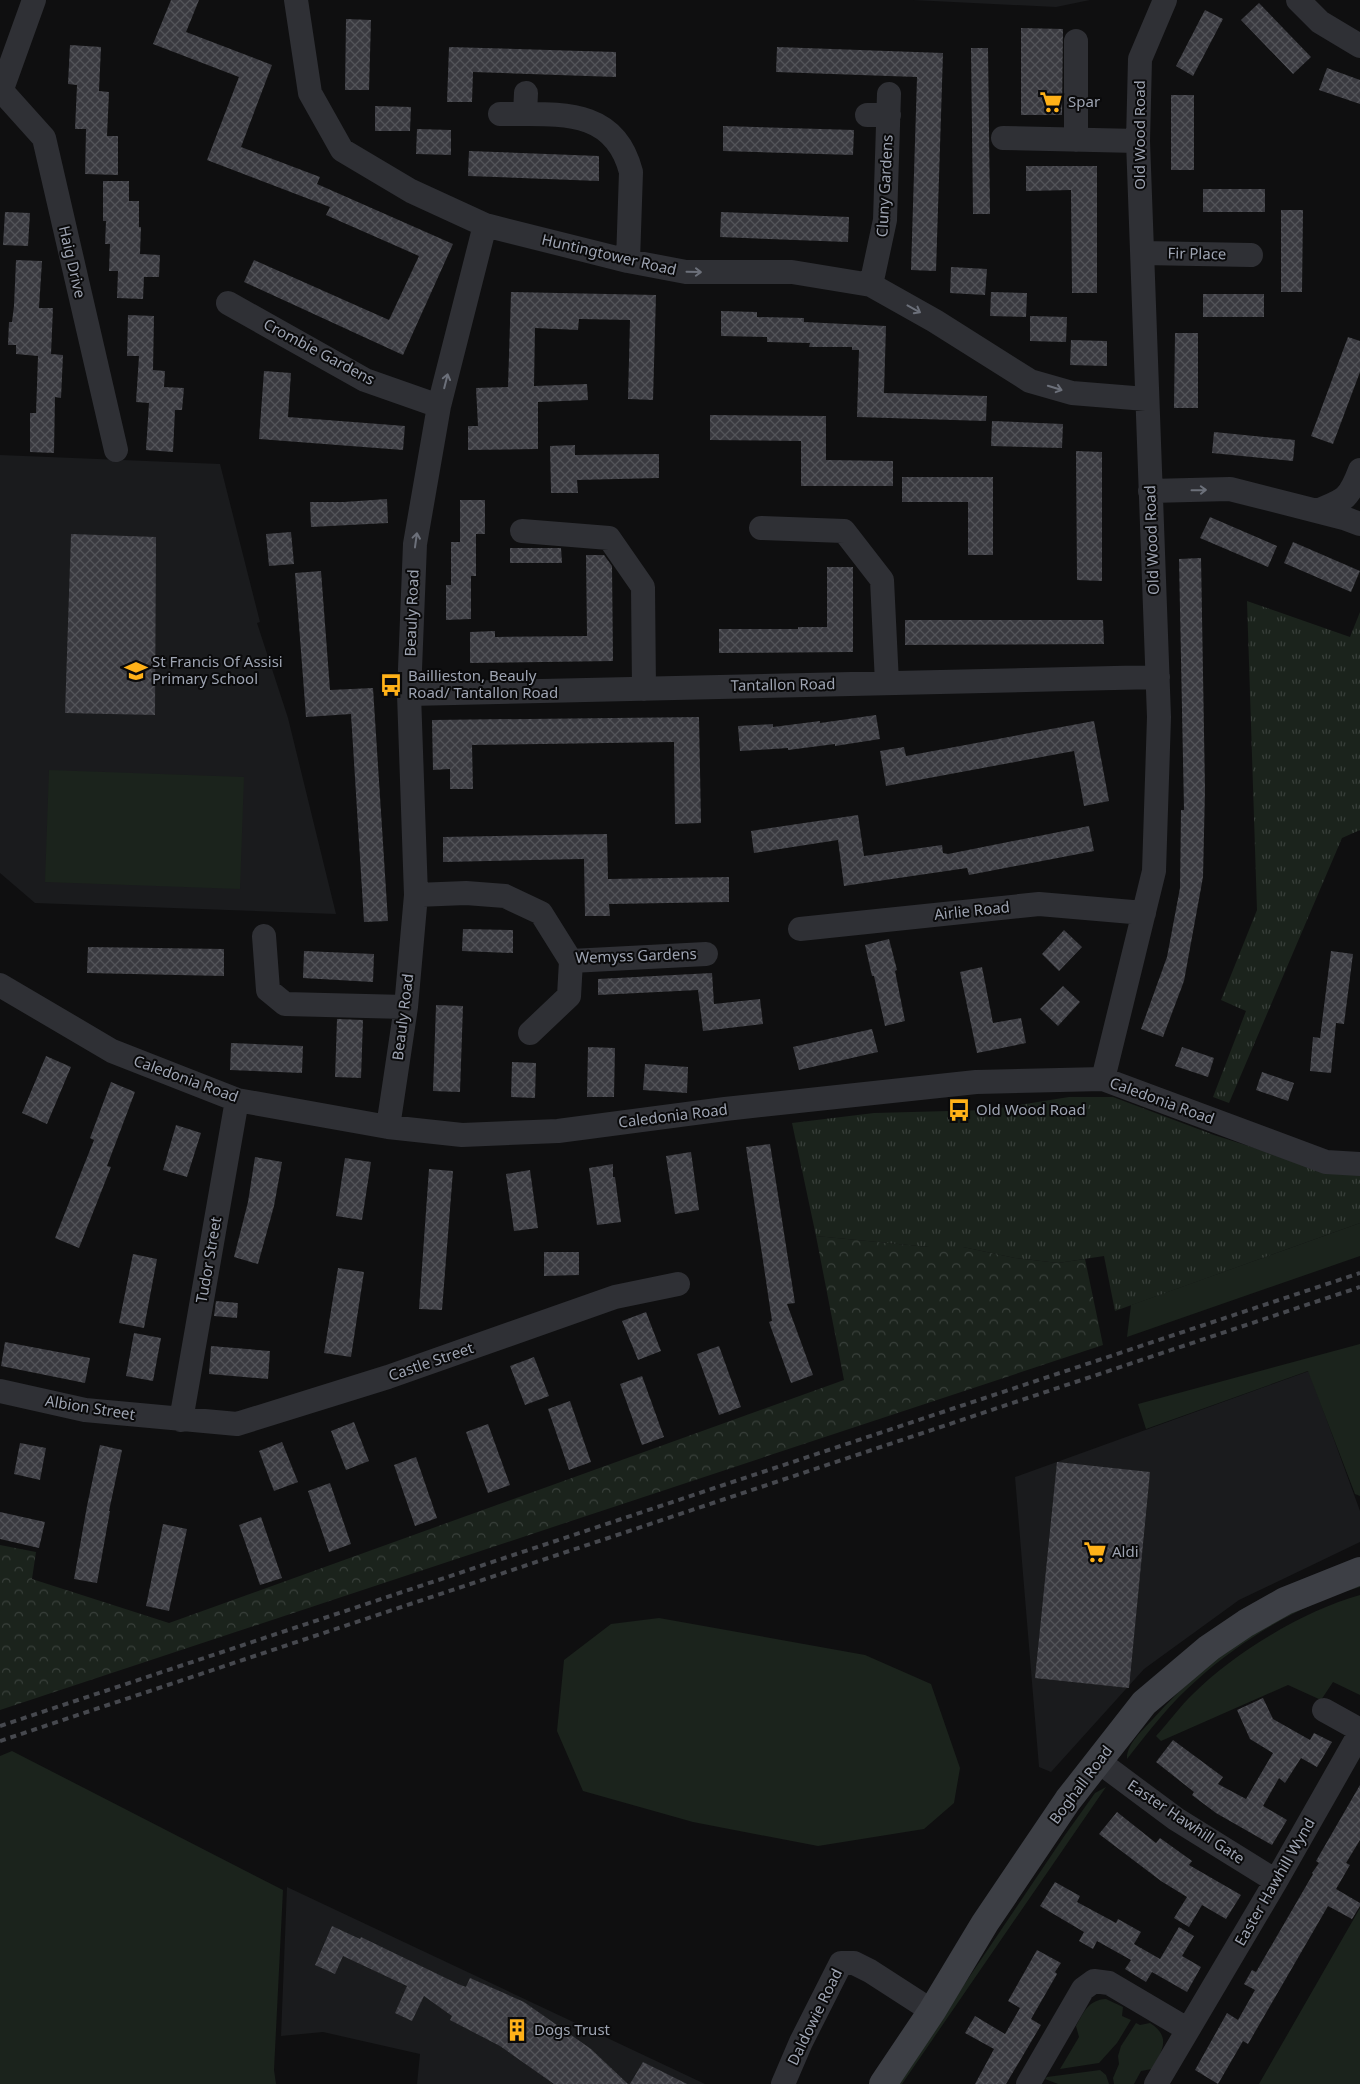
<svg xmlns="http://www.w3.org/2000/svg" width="1360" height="2084" font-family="'Noto Sans',sans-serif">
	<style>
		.built { fill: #1a1b1d }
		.grass { fill: #1b231c }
		.forest { fill: url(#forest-crowns) }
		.park { fill: url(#park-tufts) }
		.building { fill: url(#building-cross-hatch) }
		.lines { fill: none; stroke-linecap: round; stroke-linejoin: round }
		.street { stroke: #2f3035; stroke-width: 24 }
		.secondary { stroke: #3d3f45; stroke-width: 28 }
		.rail { stroke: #46484e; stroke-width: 4; stroke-dasharray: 6 5; stroke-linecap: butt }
		.oneway { stroke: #6c707a }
		.labels { text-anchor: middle; stroke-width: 4; stroke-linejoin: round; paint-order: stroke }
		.poi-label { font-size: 15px; fill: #9ea4b2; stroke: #0a0a0b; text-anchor: start }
		.street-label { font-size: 15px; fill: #9ea4b2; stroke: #0a0a0b }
	</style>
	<defs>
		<pattern id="forest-crowns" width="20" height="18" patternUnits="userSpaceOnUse" patternTransform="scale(1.25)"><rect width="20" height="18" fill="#1b231c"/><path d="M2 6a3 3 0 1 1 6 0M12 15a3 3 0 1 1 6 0" fill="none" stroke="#39403b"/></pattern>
		<pattern id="park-tufts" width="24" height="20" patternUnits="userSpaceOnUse" patternTransform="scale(1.25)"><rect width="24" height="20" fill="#1b231c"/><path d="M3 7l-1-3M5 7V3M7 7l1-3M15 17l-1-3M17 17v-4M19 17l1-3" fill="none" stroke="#39403b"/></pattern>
		<pattern id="building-cross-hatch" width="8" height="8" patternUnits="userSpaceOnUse" patternTransform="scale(1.25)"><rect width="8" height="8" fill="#3a3a40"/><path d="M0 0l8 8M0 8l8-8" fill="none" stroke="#535459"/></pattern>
	</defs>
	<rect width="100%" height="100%" fill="#0f0f10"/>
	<!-- built -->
	<path class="built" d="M913,0H1090L1056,7Z
		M0,455L220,464L260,622L257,623L288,718L336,914L35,903L0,873Z
		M1309,1371L1360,1511V1542L1239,1600L1144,1669L1051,1772L1039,1767L1015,1477Z
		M287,1887L705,2084H417L420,2054L323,2032L281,2036Z"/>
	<!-- grass -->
	<path class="grass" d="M49,770L244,777L240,889L45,882Z
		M1360,1223V1256L1127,1337L1131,1305Z
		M1360,1344V1496L1355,1494L1308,1371L1146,1429L1138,1404Z
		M1360,1581V1587C1301,1604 1244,1638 1198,1679C1171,1702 1149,1731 1127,1759C1126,1745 1142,1731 1151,1721C1187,1681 1228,1645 1277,1618C1303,1604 1332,1593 1360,1581Z
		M1360,1595V1695L1333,1682L1321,1700L1288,1685L1161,1741L1156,1736C1169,1722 1180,1706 1194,1693C1234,1653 1305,1610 1360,1595Z
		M659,1618L865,1655L931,1684L960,1768L954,1803L924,1829L818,1846L693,1822L583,1791L557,1731L564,1660L611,1624Z
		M12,1751L283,1890L274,2070L276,2084H0V1756Z
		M1106,1787L902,2084H897L1065,1835L1095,1793Z
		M1360,1908V2084H1259Z
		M1106,1999L1123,2007L1122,2016L1131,2020L1117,2043L1099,2063L1060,2069L1079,2037L1076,2026C1084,2012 1088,2000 1106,1999Z
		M1136,2023L1140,2025L1150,2023C1172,2037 1162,2051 1152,2069L1141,2071L1134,2084H1114L1113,2078L1119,2064L1118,2056L1121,2046Z
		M1100,2070L1106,2075L1109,2084H1058L1045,2079L1047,2077Z"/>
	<!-- forest -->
	<path class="forest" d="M816,1236L929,1247H963L1015,1258L1058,1263L1085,1259L1103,1345L0,1710V1545L36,1552L32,1579L169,1623L844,1380Z"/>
	<!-- park -->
	<path class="park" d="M1247,601L1350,637L1360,612V830L1342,838L1229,1103L1213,1097L1246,1011L1221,1000L1257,910Z
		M1069,1097H1113L1214,1135L1311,1166L1360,1175V1223L1115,1311L1104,1256L1058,1263L1015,1258L963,1247H929L816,1236L792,1123L874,1113L987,1110Z"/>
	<!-- building -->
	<path class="building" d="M171,0H199L186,32L272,65L241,147L320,177L317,184L453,244L403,355L244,282L254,260L389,320L419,256L326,215L330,207L207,160L239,77L153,44Z
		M1259,3L1311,57L1293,74L1241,20Z
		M1205,10L1223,19L1193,76L1176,66Z
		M346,19L371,20L369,90H345Z
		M1021,28L1063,29L1062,115H1021Z
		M70,45L101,47L99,91L109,92L107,136H118V175L85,174L86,129H75L77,85L68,84Z
		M449,47L616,52V77L473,72L472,102H447Z
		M777,47L943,53L936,271L911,270L917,77L776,72Z
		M971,48H988L990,214H973Z
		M1327,68L1360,80V104L1319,90Z
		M1171,95H1194V170H1171Z
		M375,106L411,107L410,131H375Z
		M723,126L854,130L853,155L723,151Z
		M417,129L451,130V155L416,154Z
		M469,151L599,156V181L468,176Z
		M1026,166H1097V293H1072L1071,190L1026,191Z
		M103,181H129V201H139V227H141L140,254L160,255L159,277H144L143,299L117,298L118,271H109L110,244H105L106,221H103Z
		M1203,189H1265V212H1203Z
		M1281,210H1303L1302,292H1281Z
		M5,212L30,213L28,246L3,245Z
		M721,212L849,217L848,242L720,237Z
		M16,260L42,261L39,308H53L51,354L63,355L61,398L55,397L54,453L30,452V413H36L38,356L16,354V345H8L9,322H12L14,306Z
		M951,267L987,269L985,295L950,293Z
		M511,292L656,295L653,400L628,399L630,320L579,319L578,330L535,328L534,386L587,384L588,400L538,402V449L468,450V426H478L476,388L508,387Z
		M991,292L1027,293L1026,317L990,316Z
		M1203,294H1264V317H1203Z
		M721,311L757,312V317L804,318V322L886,326L884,393L987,396L986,421L857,417L859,350H852V347H809L810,343L767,342V337L721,336Z
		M128,315L154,316L153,370L165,371L164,387L184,388L182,410H175L173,452L146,450L149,403L136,402L139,356H127Z
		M1030,316L1067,317L1066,342L1030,341Z
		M1175,333H1198V408H1174Z
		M1348,337L1360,341V372L1333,444L1311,436Z
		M1071,340L1107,341V366L1070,365Z
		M264,371L291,373L288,417L405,426L403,450L259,439Z
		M710,415L826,416V460L893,461V486H801V441L710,440Z
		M992,421L1063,424L1062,448L991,446Z
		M1214,432L1295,440L1293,461L1212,453Z
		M575,445V455L659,454V478L577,480L578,493H551L550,446Z
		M1076,451L1102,452V581L1077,580Z
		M902,477H993V555H968V502H902Z
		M387,499L388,523L311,527L310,502H344Z
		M460,500H485V534H476V576H471V619L446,620V585H451V542H460Z
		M1210,517L1277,546L1268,567L1200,538Z
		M291,532L294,564L269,566L266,534Z
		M71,534L156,537L155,715L65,713Z
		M1293,542L1360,571L1351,592L1284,563Z
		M510,548H561L562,563H510Z
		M586,555H604L612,566L613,661L470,663V632L495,631V637L587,636Z
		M1201,558L1205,790L1203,877L1184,981L1163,1037L1141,1029L1167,957L1180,888L1181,810H1184L1179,559Z
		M827,567H853V652L719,653V629H798V627H827Z
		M321,571L330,690L373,688L388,921L364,922L351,714L306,717L295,573Z
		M905,620H1103L1104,644L905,645Z
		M876,715L880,739L835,746V744L788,750V748L740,751L738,726L773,724V727L820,721V723Z
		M699,717L701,823L675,824L674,742L472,745L473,789H450V769L433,770L432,720Z
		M1094,721L1109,801L1084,806L1074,751L886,786L880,751L904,747L906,756Z
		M858,815L864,856L942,845L943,853L948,854L1089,826L1094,851L969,875L967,868L844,886L838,840L754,853L751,831Z
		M607,834L608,879L729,877V902L609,904L610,916H585L584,859L443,862V837Z
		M463,929L513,930V953L462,951Z
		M1064,930L1082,947L1059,971L1042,954Z
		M889,939L897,970L895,971L905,1021L885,1026L874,976H872L865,945Z
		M88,947L224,949V976L87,973Z
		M304,951L374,954L373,982L303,978Z
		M1331,951L1353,954L1344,1024L1336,1023L1331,1073L1310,1071L1313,1037L1320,1038Z
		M982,967L993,1023L1021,1018L1026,1043L977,1053L960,972Z
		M712,973L714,1004L760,999L763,1024L703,1031L698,990L598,995V979Z
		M1063,986L1080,1002L1058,1026L1040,1009Z
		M436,1005L463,1006L460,1092L433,1091Z
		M337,1019L363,1020L361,1078L335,1077Z
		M872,1029L878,1052L799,1070L793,1047Z
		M231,1043L303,1046L302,1073L230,1070Z
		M588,1047L615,1048L614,1097H587Z
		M1182,1047L1214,1058L1208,1077L1175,1066Z
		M46,1056L71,1067L47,1124L22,1113Z
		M512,1062L536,1063L535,1098L511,1097Z
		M645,1064L688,1067L687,1093L643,1090Z
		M1262,1072L1294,1083L1288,1101L1256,1090Z
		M111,1082L135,1092L107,1166L111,1167L79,1248L55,1238L94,1140L90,1138Z
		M176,1125L201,1133L187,1177L163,1170Z
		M770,1144L795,1303L787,1304L813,1375L791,1383L769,1322L772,1321L746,1147Z
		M691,1152L699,1210L675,1214L666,1156Z
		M255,1157L282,1162L274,1206L258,1264L234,1257L248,1202Z
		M345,1158L371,1162L362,1220L336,1216Z
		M613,1164V1177H615L621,1222L597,1225L589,1168Z
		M429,1169L453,1171L442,1310L419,1309Z
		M530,1170L538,1228L514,1231L506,1174Z
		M544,1252H579V1275L544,1276Z
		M133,1254L157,1259L144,1328L119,1323Z
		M338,1268L364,1272L351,1357L324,1353Z
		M216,1301L238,1303L237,1318L214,1316Z
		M646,1312L661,1351L638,1360L622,1321Z
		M134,1333L161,1338L153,1381L126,1376Z
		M5,1342L90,1358L85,1383L1,1366Z
		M211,1346L270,1351L268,1379L209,1374Z
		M719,1346L741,1407L719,1415L697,1354Z
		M534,1357L549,1396L525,1405L510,1366Z
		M642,1376L664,1437L642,1445L620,1384Z
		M570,1401L591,1462L569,1470L548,1409Z
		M354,1422L369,1461L346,1470L331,1431Z
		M488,1424L510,1485L488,1493L466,1432Z
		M282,1442L298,1482L274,1491L259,1451Z
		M20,1443L46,1448L40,1480L14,1474Z
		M100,1445L122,1450L109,1511H110L97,1583L74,1579L87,1506Z
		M416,1457L437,1518L415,1526L394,1465Z
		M1057,1462L1150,1472L1129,1688L1035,1678Z
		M330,1483L351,1544L329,1552L308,1491Z
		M0,1512L45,1522L39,1548L0,1539Z
		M261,1517L282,1578L260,1585L239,1525Z
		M163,1524L187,1529L169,1611L146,1606Z
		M1263,1698L1273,1719L1310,1740L1314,1733L1332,1742L1317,1767L1301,1758L1285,1783L1279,1778L1263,1806L1287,1820L1272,1845L1216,1813L1192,1795L1194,1792L1156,1762L1173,1740L1223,1777L1218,1784L1246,1799L1273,1753L1250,1739L1237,1710Z
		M1360,1785V1840L1346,1863L1350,1865L1336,1889L1360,1903V1906L1352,1919L1328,1906L1248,2044L1243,2041L1218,2084L1195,2070L1227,2013L1238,2020L1255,1990L1244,1984L1252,1970L1256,1972L1313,1874L1312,1873L1319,1863L1316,1861Z
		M1117,1812L1156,1843L1160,1838L1192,1861L1189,1865L1241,1895L1226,1919L1202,1905L1189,1927L1174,1918L1187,1897L1161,1881L1099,1834Z
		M1055,1882L1080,1896L1077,1902L1116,1923L1118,1919L1141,1932L1134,1944L1160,1959L1179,1927L1194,1936L1182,1956L1201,1967L1187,1992L1152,1972L1146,1982L1125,1969L1131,1960L1097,1941L1093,1949L1079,1941L1084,1932L1040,1906Z
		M332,1926L360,1939L361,1937L458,1984L466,1987L470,1978L524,2002L591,2049L628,2084H554L500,2046L450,2020L452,2016L424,1996L412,2021L395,2013L407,1986L343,1956L335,1974L315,1965Z
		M1037,1950L1061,1963L1055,1972L1057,1974L1031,2019L1041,2025L1006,2084H975L994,2049L965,2033L975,2016L1005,2034L1020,2008L1008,2001Z
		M643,2062L687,2084H630Z"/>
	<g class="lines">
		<!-- street -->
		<path class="street" d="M296,0L310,93L342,150L411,191L485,225L628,261L686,272H792L871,285L935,321L1030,381L1072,393L1146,399
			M1298,0L1320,22L1360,46
			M1076,41V140
			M0,89L44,138L116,450
			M2,89L34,0
			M500,114C555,115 614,105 631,172L628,261
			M525,114L526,93
			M867,115H889
			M1003,138L1138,141
			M1143,253L1251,255
			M871,285L885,220L889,94
			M228,303L365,380L439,406
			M1150,491L1230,489L1344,518L1360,524
			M1317,511C1345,500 1349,499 1360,470
			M761,528L844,531L882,580L887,683
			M522,531L609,538L643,587L644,689
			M409,694L1158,677
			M416,895L466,893L505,896L541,913L571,961L706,954
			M800,929L1039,904L1144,913
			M264,936L268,990L285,1004L406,1007
			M0,985L112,1051L237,1100L388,1127L462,1135L558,1131L725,1109L976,1082L1103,1079L1326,1162L1360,1164
			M530,1033L569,996L571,961
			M1103,1079L1154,871L1159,717L1138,141L1140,59L1165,0
			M388,1127L406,1007L416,895L409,694L415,544L439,406L485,225
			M0,1391L85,1410L237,1424L388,1377L615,1297L678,1284
			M181,1420L237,1100
			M1324,1710L1360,1730
			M1098,1761L1176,1819L1276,1881
			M783,2084L801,2042L841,1963H854L870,1971L932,2011
			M1028,2084L1083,1989L1094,1981L1109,1983L1187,2029
			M1156,2084L1276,1881L1360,1733"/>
		<!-- secondary -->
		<path class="secondary" d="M883,2084L932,2011L985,1923L1068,1800L1144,1703L1209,1648L1246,1623L1285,1601L1360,1571"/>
		<!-- rail -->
		<path class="rail" d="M0,1726L1360,1273
			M0,1741L1360,1287"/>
	</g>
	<!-- one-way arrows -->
	<defs><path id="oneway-shaft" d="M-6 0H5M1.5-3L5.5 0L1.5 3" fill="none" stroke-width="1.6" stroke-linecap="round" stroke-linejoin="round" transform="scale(1.25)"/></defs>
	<g class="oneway">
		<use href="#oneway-shaft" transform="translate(694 272) rotate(1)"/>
		<use href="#oneway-shaft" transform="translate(914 309) rotate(29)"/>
		<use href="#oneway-shaft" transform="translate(446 381) rotate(-76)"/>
		<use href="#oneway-shaft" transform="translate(1055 388) rotate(17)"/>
		<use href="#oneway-shaft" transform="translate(1199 490) rotate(-1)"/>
		<use href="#oneway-shaft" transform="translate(416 540) rotate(-82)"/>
	</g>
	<!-- icons -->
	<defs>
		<symbol id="supermarket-bare" viewBox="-9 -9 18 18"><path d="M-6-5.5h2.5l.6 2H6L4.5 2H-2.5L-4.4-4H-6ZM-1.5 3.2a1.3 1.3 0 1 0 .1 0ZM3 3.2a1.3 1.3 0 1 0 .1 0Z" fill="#ffb118" stroke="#0a0a0b" stroke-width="2.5" paint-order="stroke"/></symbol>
		<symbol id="school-bare" viewBox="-9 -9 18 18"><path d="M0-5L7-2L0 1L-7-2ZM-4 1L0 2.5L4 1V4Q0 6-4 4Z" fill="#ffb118" stroke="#0a0a0b" stroke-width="2.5" paint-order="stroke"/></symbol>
		<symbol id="bus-bare" viewBox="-9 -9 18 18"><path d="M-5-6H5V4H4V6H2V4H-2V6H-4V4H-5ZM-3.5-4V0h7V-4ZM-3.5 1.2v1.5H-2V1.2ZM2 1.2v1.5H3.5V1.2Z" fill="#ffb118" stroke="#0a0a0b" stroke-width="2.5" paint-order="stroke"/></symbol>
		<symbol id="building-bare" viewBox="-9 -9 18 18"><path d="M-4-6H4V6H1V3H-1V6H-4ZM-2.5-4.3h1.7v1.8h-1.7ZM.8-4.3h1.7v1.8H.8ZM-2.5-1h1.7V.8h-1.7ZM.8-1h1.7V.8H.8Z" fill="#ffb118" stroke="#0a0a0b" stroke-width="2.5" paint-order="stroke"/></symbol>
	</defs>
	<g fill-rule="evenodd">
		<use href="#supermarket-bare" x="1035" y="86" width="32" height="32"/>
		<use href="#school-bare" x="120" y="655" width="32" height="32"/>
		<use href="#bus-bare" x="375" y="669" width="32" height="32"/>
		<use href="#bus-bare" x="943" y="1094" width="32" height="32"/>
		<use href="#supermarket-bare" x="1079" y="1536" width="32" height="32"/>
		<use href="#building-bare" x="501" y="2014" width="32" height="32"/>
	</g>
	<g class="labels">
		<!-- poi labels -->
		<g class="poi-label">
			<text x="1068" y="107">Spar</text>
			<text x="152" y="667">St Francis Of Assisi<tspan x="152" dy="17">Primary School</tspan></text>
			<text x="408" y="681">Baillieston, Beauly<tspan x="408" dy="17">Road/ Tantallon Road</tspan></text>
			<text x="976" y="1115">Old Wood Road</text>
			<text x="1112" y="1557">Aldi</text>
			<text x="534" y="2035">Dogs Trust</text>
		</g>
		<!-- street labels -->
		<g class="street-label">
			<text transform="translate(1140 135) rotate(-90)" y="5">Old Wood Road</text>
			<text transform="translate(885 186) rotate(-87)" y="5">Cluny Gardens</text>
			<text transform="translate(1197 254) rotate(1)" y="5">Fir Place</text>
			<text transform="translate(609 255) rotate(13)" y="5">Huntingtower Road</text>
			<text transform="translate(72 262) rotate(77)" y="5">Haig Drive</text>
			<text transform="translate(319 352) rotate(28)" y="5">Crombie Gardens</text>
			<text transform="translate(1152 540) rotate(-92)" y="5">Old Wood Road</text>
			<text transform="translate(412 613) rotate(-88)" y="5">Beauly Road</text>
			<text transform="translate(783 685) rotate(-1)" y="5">Tantallon Road</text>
			<text transform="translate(972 911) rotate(-6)" y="5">Airlie Road</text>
			<text transform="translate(636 956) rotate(-2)" y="5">Wemyss Gardens</text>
			<text transform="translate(403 1017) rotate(-83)" y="5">Beauly Road</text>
			<text transform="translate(186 1079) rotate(20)" y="5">Caledonia Road</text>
			<text transform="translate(1162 1101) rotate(20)" y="5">Caledonia Road</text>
			<text transform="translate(673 1116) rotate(-7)" y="5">Caledonia Road</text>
			<text transform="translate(209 1260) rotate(-80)" y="5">Tudor Street</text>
			<text transform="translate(431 1362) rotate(-19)" y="5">Castle Street</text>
			<text transform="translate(90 1408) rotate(9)" y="5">Albion Street</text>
			<text transform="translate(1081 1785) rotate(-53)" y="5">Boghall Road</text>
			<text transform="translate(1186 1822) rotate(34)" y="5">Easter Hawhill Gate</text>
			<text transform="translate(1275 1882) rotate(-60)" y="5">Easter Hawhill Wynd</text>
			<text transform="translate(815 2017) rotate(-64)" y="5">Daldowie Road</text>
		</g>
	</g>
</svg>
